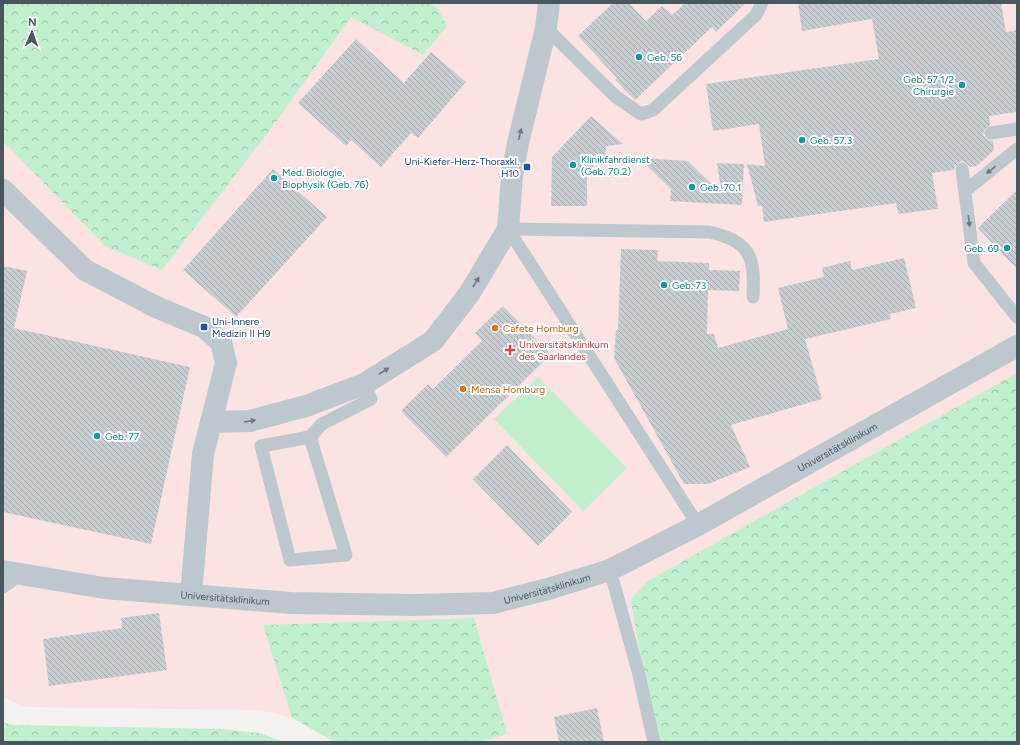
<svg xmlns="http://www.w3.org/2000/svg" width="1020" height="745" font-family="Figtree,sans-serif">
	<style>
		.medical { fill: #fce3e3 }
		.grass { fill: #c0f0ce }
		.forest { fill: url(#forest-crowns) }
		.building { fill: url(#building-back-hatch) }
		.lines { fill: none; stroke-linecap: round; stroke-linejoin: round }
		.service { stroke: #bdc7ce; stroke-width: 13 }
		.minor { stroke: #bdc7ce; stroke-width: 22 }
		.oneway { fill: #6c7980 }
		.culture-dot { fill: #0f9aa8; stroke: #fff; stroke-width: 1.5 }
		.transit-dot { fill: #1a4fb4; stroke: #fff; stroke-width: 1.5 }
		.food-dot { fill: #e8710a; stroke: #fff; stroke-width: 1.5 }
		.health-dot { fill: #e0444e; stroke: #fff; stroke-width: 1.5 }
		.labels { text-anchor: middle; stroke-width: 4; stroke-linejoin: round; paint-order: stroke }
		.culture-label { font-size: 10px; fill: #0d838f; stroke: #fff; text-anchor: start }
		.transit-label { font-size: 10px; fill: #164399; stroke: #fff; text-anchor: end }
		.food-label { font-size: 10px; fill: #c56008; stroke: #fff; text-anchor: start }
		.health-label { font-size: 10px; fill: #be3a42; stroke: #fff; text-anchor: start }
		.street-label { font-size: 10px; fill: #49575f; stroke: #fff }
	</style>
	<defs>
		<pattern id="forest-crowns" width="20" height="18" patternUnits="userSpaceOnUse"><rect width="20" height="18" fill="#c0f0ce"/><path d="M2 6a3 3 0 1 1 6 0M12 15a3 3 0 1 1 6 0" fill="none" stroke="#9ec5aa"/></pattern>
		<pattern id="building-back-hatch" width="6" height="6" patternUnits="userSpaceOnUse"><rect width="6" height="6" fill="#c8cdd1"/><path d="M-1 5l2 2M0 0l6 6M5-1l2 2" fill="none" stroke="#a4a9ad"/></pattern>
	</defs>
	<rect width="100%" height="100%" fill="#f4f1f1"/>
	<!-- medical -->
	<path class="medical" d="M3,3H1017V742H335L292,718L260,710L25,707L3,697Z"/>
	<!-- grass -->
	<path class="grass" d="M538,377L627,468L583,511L494,419Z"/>
	<!-- forest -->
	<path class="forest" d="M3,3H431L438,9L447,26L423,55L351,17L267,134L162,270L105,246L3,141Z
		M1017,373V742H658L636,632L631,599L648,581Z
		M474,618L507,734L479,742H335L292,718L263,625Z
		M3,723L16,725L221,729L259,733L285,742H3Z"/>
	<!-- building -->
	<path class="building" d="M613,3H629L646,21L662,6L672,15L685,3H746L716,32L712,27L635,100L615,80L617,78L578,36Z
		M798,3H1001L1006,32L1017,30V112L989,116L990,125L984,130L983,135L988,140L993,141L994,150L977,166L970,167L965,162L961,161L955,166L954,170L932,173L938,209L898,214L896,203L764,222L762,206H758L747,164L765,166L759,124L713,131L706,84L879,59L872,19L802,31Z
		M356,39L404,83L431,52L466,82L418,138L411,133L381,167L351,140L346,146L298,103Z
		M591,116L623,144L606,146V153L587,173V206H551L552,157Z
		M639,158L688,161L722,194L717,163L744,164L742,205L670,201L671,189Z
		M273,169L327,217L236,317L183,270Z
		M1017,190V269L978,228Z
		M621,249L658,250L657,261L709,263V270L740,271L739,291L708,290L707,334H714L718,348L788,329L778,288L824,277L822,268L850,261L852,270L904,258L916,308L890,314L891,319L805,339L822,399L731,425L750,467L708,484H684L614,358L616,330H618Z
		M3,266L27,271L14,328L190,367L151,544L3,512Z
		M503,306L551,354L446,457L401,411L428,384L433,389L482,341L475,333Z
		M507,445L572,512L538,546L473,479Z
		M159,613L167,670L49,686L43,639L122,628L121,618Z
		M597,708L604,742H559L554,717Z"/>
	<g class="lines">
		<!-- service -->
		<path class="service" d="M546,28L616,97L641,114L653,110L756,15L762,3
			M991,133L1017,129
			M962,169L974,263L1017,317
			M965,191L1017,149
			M508,229L698,525
			M508,229L709,232C751,241 755,257 753,297
			M310,437L261,446L290,560L346,555L310,437L322,424L371,399L364,384
			M610,570L638,671L654,742
			M3,587L20,575"/>
		<!-- minor -->
		<g class="minor">
			<path d="M3,190L85,270L156,307L204,327L221,342L226,363L203,454L191,595"/>
			<path d="M211,422L250,421L306,406L364,384L433,341L469,294L508,229L512,176L518,143L546,28L549,3"/>
			<path id="s1" d="M3,571L104,588L291,603L413,605L493,603L548,589L610,570L698,525L1017,346"/>
		</g>
	</g>
	<!-- one-way arrows -->
	<defs><path id="oneway-solid" d="M-6-.8H1V-3.2L6.5 0L1 3.2V.8H-6Z"/></defs>
	<g class="oneway">
		<use href="#oneway-solid" transform="translate(520 134) rotate(-77)"/>
		<use href="#oneway-solid" transform="translate(991 170) rotate(141)"/>
		<use href="#oneway-solid" transform="translate(969 221) rotate(83)"/>
		<use href="#oneway-solid" transform="translate(476 282) rotate(-59)"/>
		<use href="#oneway-solid" transform="translate(384 371) rotate(-32)"/>
		<use href="#oneway-solid" transform="translate(250 421) rotate(-9)"/>
	</g>
	<!-- markers -->
	<g class="culture-dot">
		<circle cx="639" cy="57" r="4"/>
		<circle cx="962" cy="85" r="4"/>
		<circle cx="802" cy="140" r="4"/>
		<circle cx="573" cy="165" r="4"/>
		<circle cx="274" cy="178" r="4"/>
		<circle cx="692" cy="187" r="4"/>
		<circle cx="1007" cy="248" r="4"/>
		<circle cx="664" cy="285" r="4"/>
		<circle cx="97" cy="436" r="4"/>
	</g>
	<g class="transit-dot">
		<rect x="523" y="163" width="8" height="8" rx="2"/>
		<rect x="200" y="323" width="8" height="8" rx="2"/>
	</g>
	<g class="food-dot">
		<circle cx="495" cy="328" r="4"/>
		<circle cx="463" cy="389" r="4"/>
	</g>
	<path class="health-dot" d="M508 344h4v4h4v4h-4v4h-4v-4h-4v-4h4z"/>
	<g class="labels">
		<!-- culture labels -->
		<g class="culture-label">
			<text x="647" y="61">Geb. 56</text>
			<text x="954" y="83" text-anchor="end">Geb. 57 1/2<tspan x="954" dy="12">Chirurgie</tspan></text>
			<text x="810" y="144">Geb. 57.3</text>
			<text x="581" y="163">Klinikfahrdienst<tspan x="581" dy="12">(Geb. 70.2)</tspan></text>
			<text x="282" y="176">Med. Biologie,<tspan x="282" dy="12">Biophysik (Geb. 76)</tspan></text>
			<text x="700" y="191">Geb. 70.1</text>
			<text x="999" y="252" text-anchor="end">Geb. 69</text>
			<text x="672" y="289">Geb. 73</text>
			<text x="105" y="440">Geb. 77</text>
		</g>
		<!-- transit labels -->
		<g class="transit-label">
			<text x="519" y="165">Uni-Kiefer-Herz-Thoraxkl.<tspan x="519" dy="12">H10</tspan></text>
			<text x="212" y="325" text-anchor="start">Uni-Innere<tspan x="212" dy="12">Medizin II H9</tspan></text>
		</g>
		<!-- food labels -->
		<g class="food-label">
			<text x="503" y="332">Cafete Homburg</text>
			<text x="471" y="393">Mensa Homburg</text>
		</g>
		<!-- health labels -->
		<g class="health-label">
			<text x="519" y="348">Universitätsklinikum<tspan x="519" dy="12">des Saarlandes</tspan></text>
		</g>
		<!-- street labels -->
		<g class="street-label">
			<text dy="4" stroke="none"><textPath href="#s1" startOffset="872">Universitätsklinikum</textPath></text>
			<text dy="4" stroke="none"><textPath href="#s1" startOffset="548">Universitätsklinikum</textPath></text>
			<text dy="4" stroke="none"><textPath href="#s1" startOffset="224">Universitätsklinikum</textPath></text>
		</g>
	</g>
	<!-- border -->
	<rect width="1020" height="745" fill="none" stroke="#49575f" stroke-width="8"/>
	<!-- north arrow -->
	<g transform="translate(32 32) rotate(2)" stroke="#ffffff" stroke-width="3" paint-order="stroke">
	<path d="M0-3L7 15L0 10L-7 15Z" fill="#49575f"/>
	<text y="-6" font-size="11" font-weight="bold" text-anchor="middle" fill="#49575f">N</text>
	</g>
</svg>
